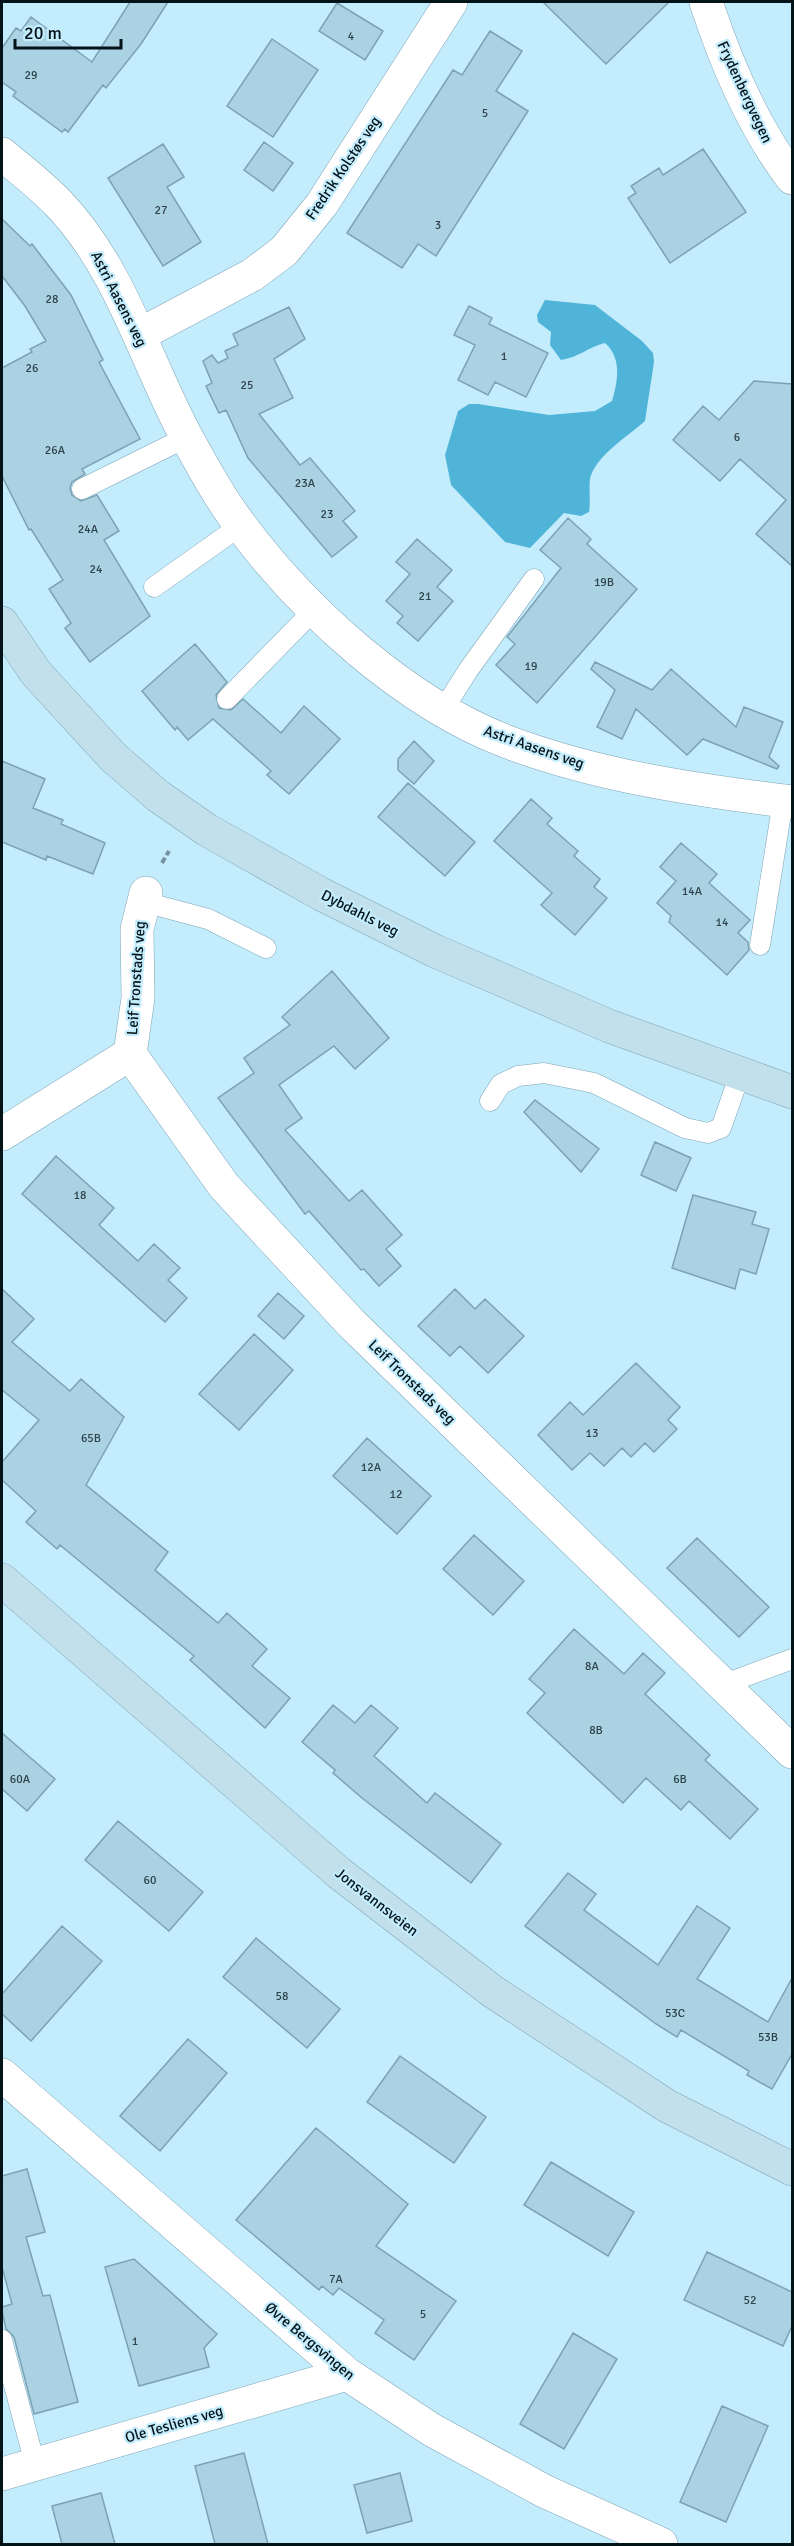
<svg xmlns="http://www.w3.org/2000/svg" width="794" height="2546" font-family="Signika,sans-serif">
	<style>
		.forest { fill: #50b4d9 }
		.building { fill: #aad2e3; stroke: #7ca2b3; stroke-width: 1.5 }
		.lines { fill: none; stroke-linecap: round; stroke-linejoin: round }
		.lane-casing { stroke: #7fa5b6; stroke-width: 21 }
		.street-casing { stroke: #7fa5b6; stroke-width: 34 }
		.secondary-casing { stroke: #7fa5b6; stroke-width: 34 }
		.path { stroke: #7695a1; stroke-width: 4; stroke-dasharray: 6 3; stroke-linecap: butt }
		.lane { stroke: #fff; stroke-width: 20 }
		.street { stroke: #fff; stroke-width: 33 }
		.secondary { stroke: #c1e0eb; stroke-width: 33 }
		.labels { text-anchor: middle; stroke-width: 4.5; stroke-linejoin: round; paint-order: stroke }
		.number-label { font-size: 12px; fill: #2e434b }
		.street-label { font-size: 15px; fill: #041318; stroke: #c3ecfd }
	</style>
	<rect width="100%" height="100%" fill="#c3ecfd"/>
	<!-- forest -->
	<path class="forest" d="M545,300L595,305L642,341L653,353L654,362L645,421C627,437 601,452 591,475C588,482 591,502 589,512L581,516L564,513L530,548L505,542L451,485L445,455L458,411L469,404H478L549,415L595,411L612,401C618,381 622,358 605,343C588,347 580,357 561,360L550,345L551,332L538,322L537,315Z"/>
	<!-- building -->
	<path class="building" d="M130,2H168L141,44L106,88L103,85L68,132L65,129L62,132L13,96L16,92L2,82V48L16,28L21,31L31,17L92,62Z
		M543,2H669L606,64Z
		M337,3L383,31L365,60L319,31Z
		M490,31L522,51L496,91L528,111L436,256L418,244L402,268L347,233L453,70L462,75Z
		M272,39L318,70L273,137L227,106Z
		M264,142L293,163L273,191L244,170Z
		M163,144L184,177L167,187L201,242L163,266L108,178Z
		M703,149L746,212L670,263L628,198L636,193L631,186L659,168L663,175Z
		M2,219L30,246L32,244L71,295L103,360L99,362L140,439L82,469L85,474L72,482L70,488L72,495L81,501L97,495L119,531L104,540L150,616L90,662L65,628L71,623L49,589L63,580L31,529L29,530L2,476V368L32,352L30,349L46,341L25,306L2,276Z
		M469,306L492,318L489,324L548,353L526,397L495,382L488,395L458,380L475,345L454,335Z
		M289,307L305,339L274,359L293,398L259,414L300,465L310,458L355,511L343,521L357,537L332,557L248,458L226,410L219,413L206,386L212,383L203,361L212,355L218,363L228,358L225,351L238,345L233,334Z
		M754,381L792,384V566L756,534L786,500L740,459L720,481L673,440L703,406L719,420Z
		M568,518L591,539L587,544L637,589L537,703L496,665L515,644L507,637L561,568L540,550Z
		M417,539L452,570L437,587L453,601L418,641L397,623L403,616L386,601L410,574L396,562Z
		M195,644L227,682L216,695L219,708L231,710L243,699L281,733L304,706L340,739L289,794L267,775L271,771L213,719L188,740L177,727L175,730L142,691Z
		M595,662L652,690L671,669L736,727L744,707L783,722L769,757L779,766L777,769L703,739L687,755L636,709L622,739L597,727L615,690L591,669Z
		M414,741L434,761L414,784L398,770V759Z
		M2,761L45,779L33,808L63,820L61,824L105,843L93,874L47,856L46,860L2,842Z
		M408,783L475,842L445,876L378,817Z
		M531,799L552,818L547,824L578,851L574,856L600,879L594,887L607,898L575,935L541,905L552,893L494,841Z
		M681,843L717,874L709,883L750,920L738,933L748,942L749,950L727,975L669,922L671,916L657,903L676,881L660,867Z
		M332,971L389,1038L355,1069L334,1046L279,1085L302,1118L285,1130L349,1201L362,1190L402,1235L386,1249L401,1266L379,1286L364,1269L361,1270L309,1211L305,1214L218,1098L254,1073L244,1058L290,1025L282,1017Z
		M535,1100L599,1149L581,1172L524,1112Z
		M655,1142L691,1158L676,1191L641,1175Z
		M56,1156L114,1208L99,1225L138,1261L154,1244L180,1268L168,1280L187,1298L165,1322L22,1194Z
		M693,1195L756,1212L752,1224L769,1229L756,1274L740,1269L735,1289L672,1268Z
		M2,1289L34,1319L12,1342L70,1391L81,1379L124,1417L86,1485L168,1552L155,1570L218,1623L227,1613L267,1649L252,1666L290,1698L265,1728L190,1660L194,1656L60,1545L57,1549L26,1522L36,1511L2,1480V1462L39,1420L2,1390Z
		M455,1289L475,1309L485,1299L524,1336L488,1373L460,1346L450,1356L418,1326Z
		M278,1293L304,1316L284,1339L258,1316Z
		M254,1334L293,1370L239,1430L199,1394Z
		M636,1363L680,1407L668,1420L677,1429L654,1452L645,1443L631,1457L622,1448L604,1466L590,1453L572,1470L538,1435L570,1402L583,1415Z
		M367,1438L431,1496L397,1534L333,1476Z
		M474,1535L524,1581L493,1615L443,1569Z
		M697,1538L769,1607L739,1637L667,1568Z
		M574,1629L624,1674L643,1653L665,1673L645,1694L710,1755L705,1760L758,1809L730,1839L689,1801L681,1810L646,1778L623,1803L527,1713L545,1693L529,1679Z
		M333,1705L355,1723L371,1705L398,1728L374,1756L427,1803L435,1793L501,1844L471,1883L362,1798L333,1773L335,1770L302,1742Z
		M2,1733L55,1779L27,1811L2,1789Z
		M118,1821L203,1892L169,1931L85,1860Z
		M568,1873L596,1894L584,1910L658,1965L697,1906L730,1928L697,1979L768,2022L792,1978V2054L772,2089L747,2075L749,2071L681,2030L677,2037L656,2024L525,1926Z
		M62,1926L102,1961L31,2041L2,2014V1994Z
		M256,1938L340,2009L307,2048L223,1977Z
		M188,2039L227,2073L160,2151L120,2116Z
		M400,2056L486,2117L454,2163L367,2102Z
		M316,2128L408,2204L376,2246L456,2301L414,2360L375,2333L384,2320L339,2288L333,2295L322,2286L319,2290L236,2220Z
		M551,2162L634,2212L608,2256L524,2205Z
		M27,2169L45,2232L26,2237L43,2296L50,2295L78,2402L34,2414L14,2337L6,2329L2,2311V2307L12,2304L2,2267V2176Z
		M707,2252L792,2292V2326L783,2346L684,2300Z
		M134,2259L217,2334L204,2348L209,2367L139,2386L105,2267Z
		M573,2333L617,2359L564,2449L520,2424Z
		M722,2406L768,2426L726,2522L680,2502Z
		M244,2453L268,2544H215L195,2466Z
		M400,2473L412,2521L367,2533L354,2485Z
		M101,2493L115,2544H62L52,2506Z"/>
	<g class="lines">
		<defs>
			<path id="lane" d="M82,489L187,437
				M154,587L240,526
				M227,699L314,610
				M443,710L469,669L534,579
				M144,902L208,919L266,948
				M760,945L783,801
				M490,1101L501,1084L518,1076L544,1073L594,1083L685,1128L708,1133L721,1128L740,1074
				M722,1685L792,1659
				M2,2340L35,2464"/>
			<path id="street" d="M706,2C726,63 753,127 792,178
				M2,154C21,170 42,186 59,204C121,269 145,360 187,438C203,467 221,500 241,526C305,612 405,702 505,741C597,776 695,790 792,802
				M139,335L252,275L284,251L322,204L451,2
				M146,893L137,929L138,998L130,1054L224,1186L351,1323L792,1752
				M2,1134L130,1054
				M2,2075L347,2374L432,2430L544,2491L661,2544
				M2,2474L347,2374"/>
			<path id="secondary" d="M2,623L36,673L113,757L158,796L207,830L321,894L435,951L609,1026L792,1092
				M2,1580L339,1873L492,1991L667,2106L792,2169"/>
		</defs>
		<!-- lane casing -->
		<use href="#lane" class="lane-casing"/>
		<!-- street casing -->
		<use href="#street" class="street-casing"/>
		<!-- secondary casing -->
		<use href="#secondary" class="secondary-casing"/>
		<!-- path -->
		<path class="path" d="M162,863L169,851"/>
		<!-- lane -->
		<use href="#lane" class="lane"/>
		<!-- street -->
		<use href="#street" class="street"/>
		<!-- secondary -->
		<use href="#secondary" class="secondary"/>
	</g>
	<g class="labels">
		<!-- number labels -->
		<g class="number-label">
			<text x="351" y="40">4</text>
			<text x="31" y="79">29</text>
			<text x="485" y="117">5</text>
			<text x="161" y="214">27</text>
			<text x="438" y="229">3</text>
			<text x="52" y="303">28</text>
			<text x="504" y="360">1</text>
			<text x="32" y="372">26</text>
			<text x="247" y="389">25</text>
			<text x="737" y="441">6</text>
			<text x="55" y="454">26A</text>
			<text x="305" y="487">23A</text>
			<text x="327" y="518">23</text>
			<text x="88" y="533">24A</text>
			<text x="96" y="573">24</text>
			<text x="604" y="586">19B</text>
			<text x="425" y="600">21</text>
			<text x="531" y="670">19</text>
			<text x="692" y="895">14A</text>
			<text x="722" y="926">14</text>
			<text x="80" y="1199">18</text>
			<text x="592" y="1437">13</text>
			<text x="91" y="1442">65B</text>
			<text x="371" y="1471">12A</text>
			<text x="396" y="1498">12</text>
			<text x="592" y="1670">8A</text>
			<text x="596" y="1734">8B</text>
			<text x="20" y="1783">60A</text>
			<text x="680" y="1783">6B</text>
			<text x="150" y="1884">60</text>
			<text x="282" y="2000">58</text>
			<text x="675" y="2017">53C</text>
			<text x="768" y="2041">53B</text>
			<text x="336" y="2283">7A</text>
			<text x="750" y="2304">52</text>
			<text x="423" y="2318">5</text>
			<text x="135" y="2345">1</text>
		</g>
		<!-- street labels -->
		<g class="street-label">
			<text transform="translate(745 92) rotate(65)" y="5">Frydenbergvegen</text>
			<text transform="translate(343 168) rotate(-56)" y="5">Fredrik Kolstøs veg</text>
			<text transform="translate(119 299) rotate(63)" y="5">Astri Aasens veg</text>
			<text transform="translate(534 747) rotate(19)" y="5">Astri Aasens veg</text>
			<text transform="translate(360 913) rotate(27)" y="5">Dybdahls veg</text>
			<text transform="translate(136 978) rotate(-86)" y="5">Leif Tronstads veg</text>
			<text transform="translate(412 1382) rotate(44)" y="5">Leif Tronstads veg</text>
			<text transform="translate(377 1902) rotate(38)" y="5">Jonsvannsveien</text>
			<text transform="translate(310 2341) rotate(40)" y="5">Øvre Bergsvingen</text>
			<text transform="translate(174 2424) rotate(-16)" y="5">Ole Tesliens veg</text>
		</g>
	</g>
	<!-- border -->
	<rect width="794" height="2546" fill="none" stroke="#041318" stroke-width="6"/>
	<!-- scale -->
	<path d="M15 39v9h106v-9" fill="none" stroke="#041318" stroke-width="3"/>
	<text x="24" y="39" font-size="18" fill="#041318" stroke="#c3ecfd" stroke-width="4.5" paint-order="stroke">20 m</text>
</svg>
